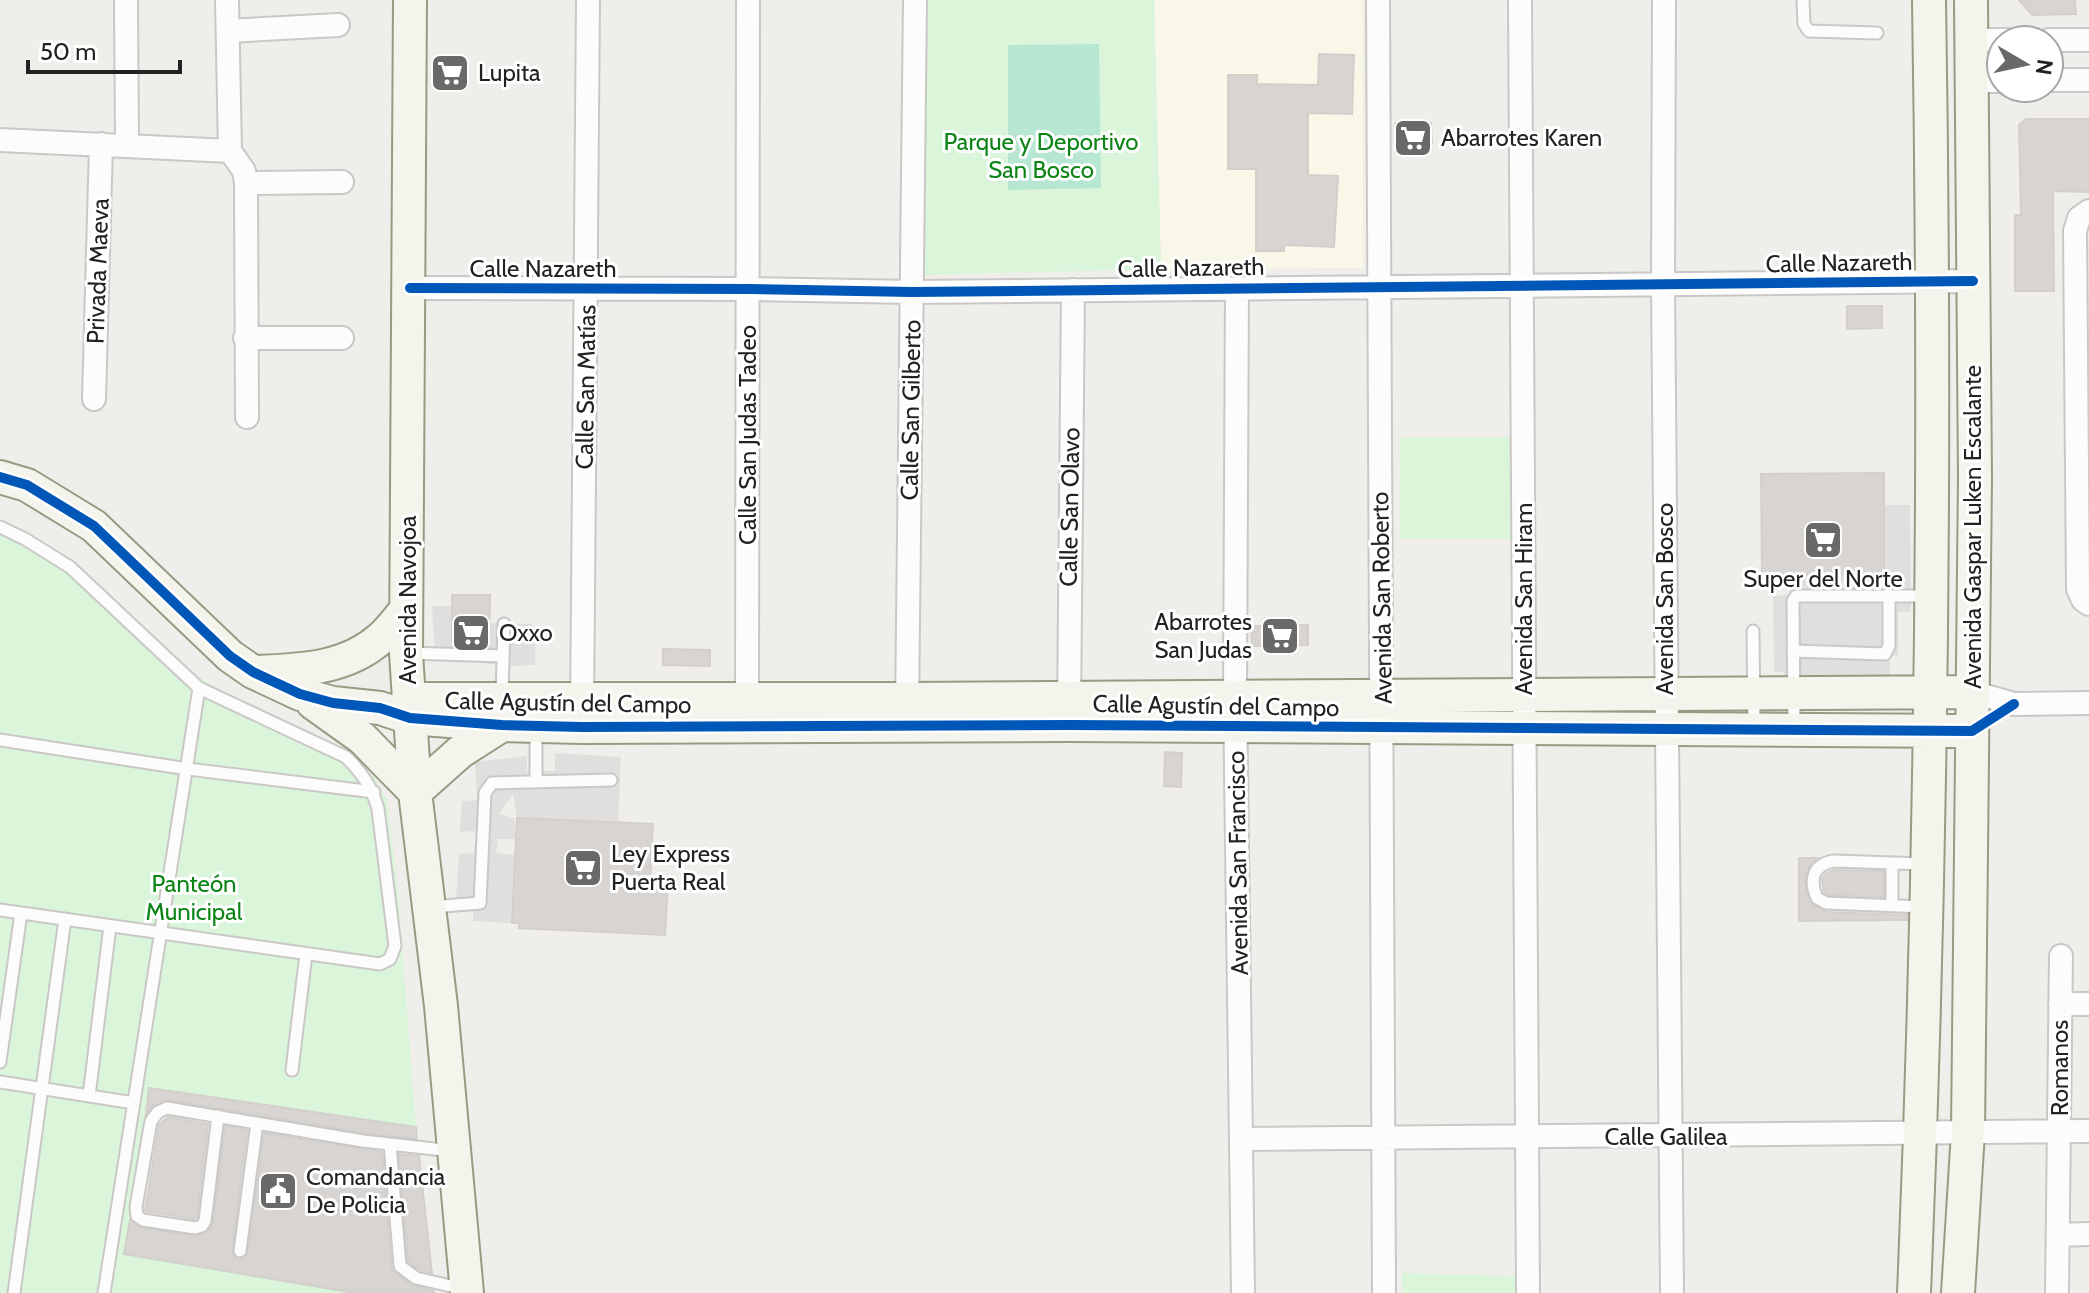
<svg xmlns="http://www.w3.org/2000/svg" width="2089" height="1293" font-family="Cabin,sans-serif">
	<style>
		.education { fill: #f8f7e8 }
		.park { fill: #daf5da }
		.pitch { fill: #b7e6d2 }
		.parking { fill: #e0dfde }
		.building { fill: #d7d4d2; stroke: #d3d0cc; stroke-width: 2 }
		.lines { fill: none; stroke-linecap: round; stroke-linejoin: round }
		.lane-casing { stroke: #c9c8c7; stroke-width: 15 }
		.street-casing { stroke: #c9c8c7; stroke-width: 26 }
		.secondary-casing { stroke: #999a82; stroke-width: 36 }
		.lane { stroke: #fdfcfc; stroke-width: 11 }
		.street { stroke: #fdfcfc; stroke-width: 22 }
		.secondary { stroke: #f4f4ed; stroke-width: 32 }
		.cycleway-casing { stroke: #fff; stroke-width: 15 }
		.cycleway { stroke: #0057b8; stroke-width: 10 }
		.labels { text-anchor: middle; stroke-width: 6; stroke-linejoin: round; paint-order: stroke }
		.poi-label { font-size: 24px; fill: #222; stroke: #fff; text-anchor: start }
		.park-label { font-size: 24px; fill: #0c8416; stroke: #fff }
		.street-label { font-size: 24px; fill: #222; stroke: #fff }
	</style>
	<rect width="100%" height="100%" fill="#f0eeeb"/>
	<!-- education -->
	<path class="education" d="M1154,0H1363V268L1161,269Z"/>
	<!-- park -->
	<path class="park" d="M927,0H1154L1161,269L924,275Z
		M1513,437L1514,539H1400V438Z
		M0,524L40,540L141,625L198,677L354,761L374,776L387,800L398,891L416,1127L150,1088L125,1254L355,1293H0Z
		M1402,1273L1517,1276V1293H1402Z"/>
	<!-- pitch -->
	<path class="pitch" d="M1099,44L1101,188L1008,190V45Z"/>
	<!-- parking -->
	<path class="parking" d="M1883,505H1910L1911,612H1898V655L1890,656V680L1782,681L1784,672H1774L1773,596L1790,595V575L1855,574Z
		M432,606H452V642L458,648L467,652H489V623L532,624L536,628L535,665L513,666L443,660L435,655Z
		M555,753L621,757L618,822L517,818L513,794L499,814L514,818L516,839H498L496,853L515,855L512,923L473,921V900L456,899L459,854L474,853L476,831L460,832L462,801L477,800L475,762L527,756V771H555Z"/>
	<!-- building -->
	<path class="building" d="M2019,0H2075L2076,14L2032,15Z
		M1319,54L1354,55L1352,114L1308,113V175L1338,176L1334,247L1284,245V251H1256V169H1228V75H1257V84L1318,85Z
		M2026,119H2089V192L2053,191L2054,291H2015V215H2021L2019,125Z
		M1395,123H1431L1432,143H1395Z
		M1847,306H1882V328L1847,329Z
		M1884,473V577L1870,588H1855V574L1762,575L1761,474Z
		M452,595H490L489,647L456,646L452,642Z
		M1308,625V645L1252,646L1251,626Z
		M663,649L710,650V666L663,665Z
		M1165,752L1182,753L1181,787L1164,786Z
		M517,818L653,824L650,881L668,882L665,935L519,928V923H512Z
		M1799,858H1818L1810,866L1805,878L1807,894L1813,905L1826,912L1907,915V920L1799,921Z
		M1834,870L1884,871V897L1828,895L1824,892L1822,880L1826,873Z
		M149,1088L416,1127L417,1139L364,1133L168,1100L154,1105L146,1114Z
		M168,1117L208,1124L197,1218L194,1219L145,1211L159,1125Z
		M225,1126L247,1130L232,1250L234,1257L242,1259L248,1252L264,1133L382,1152L392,1270L411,1285L434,1291V1293H355L124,1254L130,1220L142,1228L194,1236L209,1230L213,1222Z
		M399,1154L419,1156L432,1273L420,1270L408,1262Z"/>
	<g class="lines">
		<defs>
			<path id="lane" d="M1803,0L1804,24L1809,31L1877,33
				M0,527L25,539L70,567L199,688L346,757C362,773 372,787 378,809L395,946L390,959L380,964L0,910
				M1753,631L1754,726
				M1793,651L1885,654L1889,646V595
				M408,653L503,656
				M502,695L504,624
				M536,726V780
				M1794,727L1793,601L1796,596H1930
				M0,740L188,769L374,792
				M1892,905V863
				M432,907L480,903L485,793L492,783L611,780
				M1924,907L1826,903L1817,898C1809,880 1813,865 1833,861L1925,864
				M0,1062L21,913
				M292,1070L306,954
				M0,1082L134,1103
				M89,1096L110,926
				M218,1116L205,1221L202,1226L195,1228L143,1220L137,1216L136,1207L151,1121L158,1112L167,1108L363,1141L452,1151
				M390,1144L400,1266L416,1278L464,1289
				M240,1251L257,1123
				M14,1293L65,919
				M104,1293L199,688"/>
			<path id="street" d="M126,0L127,145
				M227,0L230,151L244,171L246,183L247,417
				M1378,0L1384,1293
				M1520,0L1528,1293
				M1664,0L1663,285L1672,1293
				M228,31L338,25
				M1972,40H2007
				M2049,40H2089
				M2049,80H2089
				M1972,81H2001
				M0,140L230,151
				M246,183L342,182
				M2089,211L2079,218L2075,231L2078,589L2083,600L2089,604
				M410,288L749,289L912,292L1973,281
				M1237,288L1235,695L1243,1293
				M245,338H342
				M94,399L101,144
				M1972,692L2014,704L2089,703
				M747,711L748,0
				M907,711L915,0
				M1069,712L1073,290
				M582,713L588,0
				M2060,1004H2089
				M1242,1139L2089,1131
				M2058,1235L2089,1234
				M2057,1293L2061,956"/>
			<path id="secondary" d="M410,0L406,653L415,792L441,1006L467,1293
				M0,477L27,485L94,526L230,656L253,672L300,694L333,703L380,708L410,718L502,725L582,727L1070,725L1972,731
				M257,672C302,670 346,669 381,638C390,630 398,619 406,610
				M415,699H907L1972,692
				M313,703L362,738L415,792L460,752L502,725
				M1914,1293C1932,862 1936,431 1929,0
				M1958,1293L1968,1132L1975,477L1971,0"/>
		</defs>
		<!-- lane casing -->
		<use href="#lane" class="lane-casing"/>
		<!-- street casing -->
		<use href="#street" class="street-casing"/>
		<!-- secondary casing -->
		<use href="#secondary" class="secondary-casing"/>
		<!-- lane -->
		<use href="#lane" class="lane"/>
		<!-- street -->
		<use href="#street" class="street"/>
		<!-- secondary -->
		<use href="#secondary" class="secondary"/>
		<defs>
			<path id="cycleway" d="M410,288L749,289L912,292L1973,281
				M0,477L27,485L94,526L230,656L253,672L300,694L333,703L380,708L410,718L502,725L582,727L1070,725L1972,731L2014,704"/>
		</defs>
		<!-- cycleway casing -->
		<use href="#cycleway" class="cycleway-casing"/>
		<!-- cycleway -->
		<use href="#cycleway" class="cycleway"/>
	</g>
	<!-- icons -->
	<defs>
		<symbol id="supermarket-square" viewBox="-11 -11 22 22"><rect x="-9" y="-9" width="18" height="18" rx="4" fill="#6a6968" stroke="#fff"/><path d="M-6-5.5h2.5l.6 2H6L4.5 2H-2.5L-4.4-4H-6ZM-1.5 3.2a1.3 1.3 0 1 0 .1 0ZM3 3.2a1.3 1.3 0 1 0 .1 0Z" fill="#fff"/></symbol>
		<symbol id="civic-square" viewBox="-11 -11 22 22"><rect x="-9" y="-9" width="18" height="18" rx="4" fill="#6a6968" stroke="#fff"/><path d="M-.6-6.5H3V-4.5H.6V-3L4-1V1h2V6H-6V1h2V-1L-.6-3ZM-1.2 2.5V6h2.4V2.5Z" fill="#fff"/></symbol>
	</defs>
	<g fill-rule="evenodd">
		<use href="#supermarket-square" x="428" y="51" width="44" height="44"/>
		<use href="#supermarket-square" x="1391" y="116" width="44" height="44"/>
		<use href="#supermarket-square" x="1801" y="518" width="44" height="44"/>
		<use href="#supermarket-square" x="449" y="611" width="44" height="44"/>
		<use href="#supermarket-square" x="1258" y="614" width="44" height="44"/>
		<use href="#supermarket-square" x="561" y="846" width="44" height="44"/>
		<use href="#civic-square" x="256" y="1169" width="44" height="44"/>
	</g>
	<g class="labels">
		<!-- poi labels -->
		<g class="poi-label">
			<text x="478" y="81">Lupita</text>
			<text x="1441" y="146">Abarrotes Karen</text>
			<text x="1823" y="587" text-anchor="middle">Super del Norte</text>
			<text x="1252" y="630" text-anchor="end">Abarrotes<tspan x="1252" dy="28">San Judas</tspan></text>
			<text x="499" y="641">Oxxo</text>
			<text x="611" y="862">Ley Express<tspan x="611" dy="28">Puerta Real</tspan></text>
			<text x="306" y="1185">Comandancia<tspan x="306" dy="28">De Policia</tspan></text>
		</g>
		<!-- park labels -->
		<g class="park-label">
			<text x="1041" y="150">Parque y Deportivo<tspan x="1041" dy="28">San Bosco</tspan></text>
			<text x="194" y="892">Panteón<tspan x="194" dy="28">Municipal</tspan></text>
		</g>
		<!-- street labels -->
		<g class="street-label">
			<text transform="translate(1839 263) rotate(-1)" y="8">Calle Nazareth</text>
			<text transform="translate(1191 268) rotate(-1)" y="8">Calle Nazareth</text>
			<text x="543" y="277">Calle Nazareth</text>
			<text transform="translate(98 271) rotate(-88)" y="8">Privada Maeva</text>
			<text transform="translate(586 387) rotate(-89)" y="8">Calle San Matías</text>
			<text transform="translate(911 410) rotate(-89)" y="8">Calle San Gilberto</text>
			<text transform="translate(748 435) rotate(-90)" y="8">Calle San Judas Tadeo</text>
			<text transform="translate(1070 507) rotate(-89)" y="8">Calle San Olavo</text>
			<text transform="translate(1973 527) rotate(-90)" y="8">Avenida Gaspar Luken Escalante</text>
			<text transform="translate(1382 598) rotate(-91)" y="8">Avenida San Roberto</text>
			<text transform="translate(1524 599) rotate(-90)" y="8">Avenida San Hiram</text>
			<text transform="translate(1665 599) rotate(-90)" y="8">Avenida San Bosco</text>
			<text transform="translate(408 600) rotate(-90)" y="8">Avenida Navojoa</text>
			<text transform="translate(568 703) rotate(1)" y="8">Calle Agustín del Campo</text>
			<text transform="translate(1216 706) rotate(1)" y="8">Calle Agustín del Campo</text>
			<text transform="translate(1238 863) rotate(-91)" y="8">Avenida San Francisco</text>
			<text transform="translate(2060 1068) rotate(-90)" y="8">Romanos</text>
			<text x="1666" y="1145">Calle Galilea</text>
		</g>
	</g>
	<!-- north arrow -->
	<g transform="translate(2025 64) rotate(99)"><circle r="38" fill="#ffffff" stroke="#a7a7a7" stroke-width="2"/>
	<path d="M0-6L14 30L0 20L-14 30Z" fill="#6a6968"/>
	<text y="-12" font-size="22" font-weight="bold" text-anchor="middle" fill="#222222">N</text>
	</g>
	<!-- scale -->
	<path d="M28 60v12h152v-12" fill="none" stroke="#222222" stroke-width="4"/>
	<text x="40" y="60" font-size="24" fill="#222222" stroke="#ffffff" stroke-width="6" paint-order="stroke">50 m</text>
</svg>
